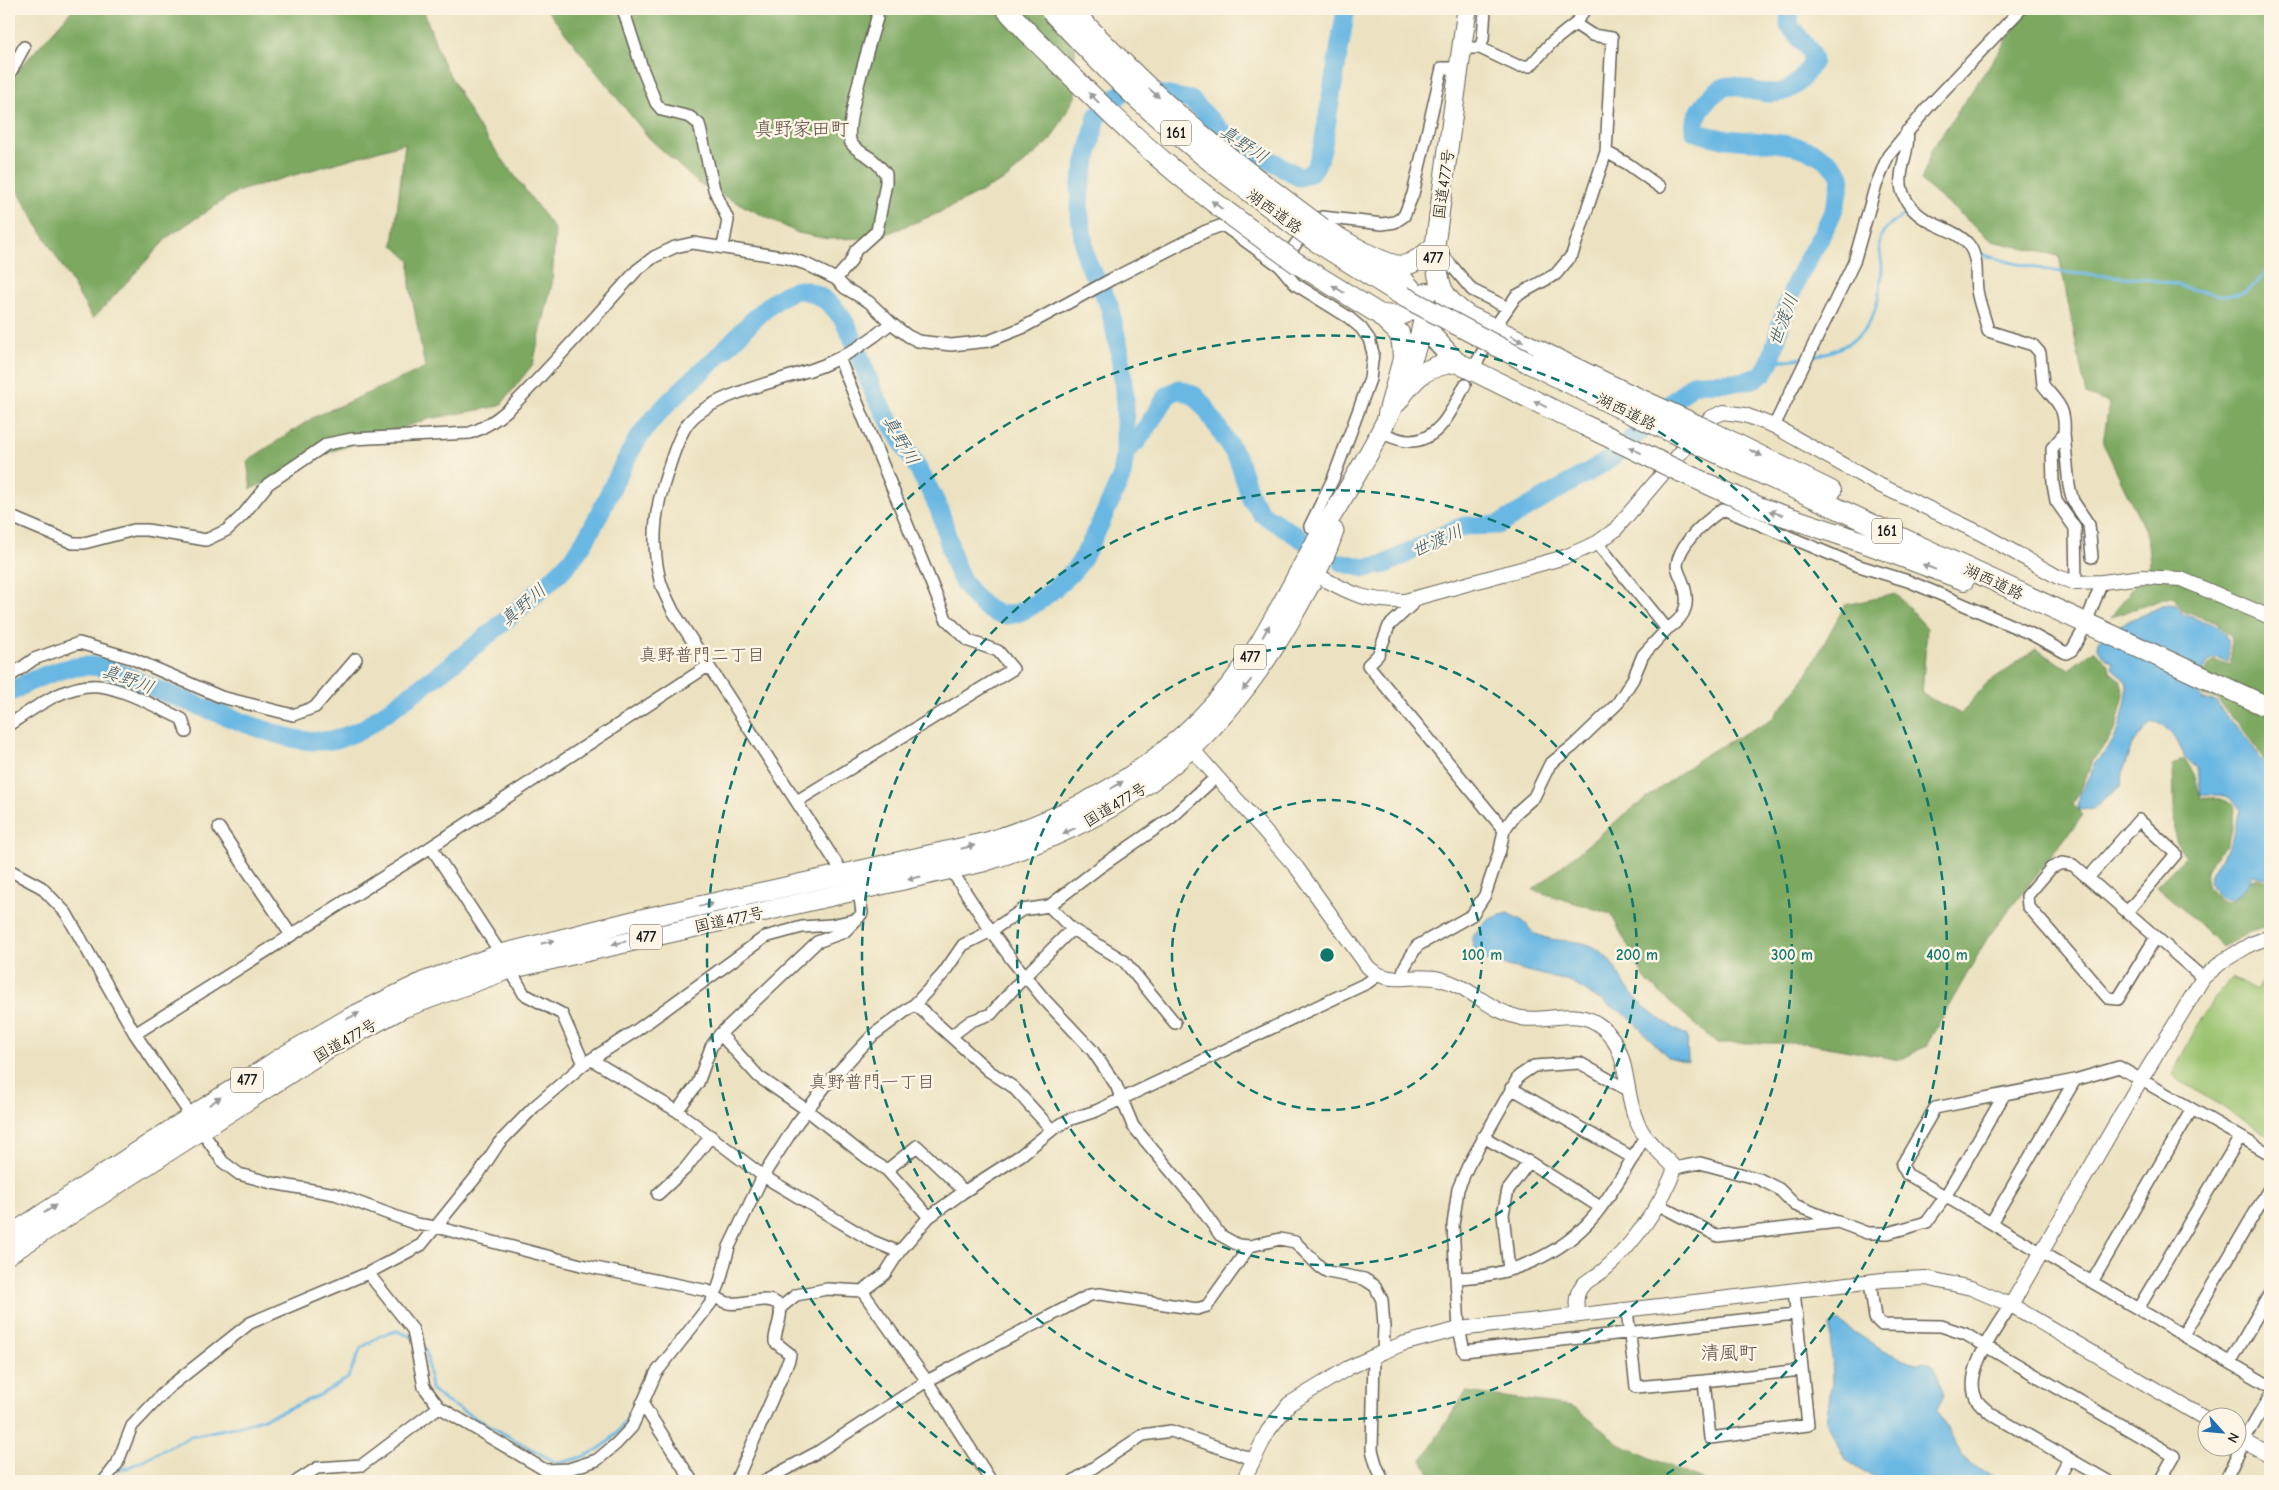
<svg xmlns="http://www.w3.org/2000/svg" width="2279" height="1490" font-family="'Comic Neue','Klee One',sans-serif">
	<style>
		.green { fill: #9ac26e; stroke: #5b6f45 }
		.forest { fill: #7ba861; stroke: #4c623e }
		.water { fill: #69b7e3; stroke: #426a80 }
		.lines { fill: none; stroke-linecap: round; stroke-linejoin: round }
		.stream { stroke: #69b7e3; stroke-width: 3 }
		.river { stroke: #69b7e3; stroke-width: 19 }
		.minor-casing { stroke: #656156; stroke-width: 14 }
		.tertiary-casing { stroke: #656156; stroke-width: 16 }
		.trunk-casing { stroke: #656156; stroke-width: 21 }
		.motorway-casing { stroke: #656156; stroke-width: 22 }
		.minor { stroke: #fff; stroke-width: 11 }
		.tertiary { stroke: #fff; stroke-width: 14 }
		.trunk { stroke: #fff; stroke-width: 19 }
		.motorway { stroke: #fff; stroke-width: 20 }
		.motorway-bridge-casing { stroke: #656156; stroke-width: 22; stroke-linecap: butt }
		.motorway-bridge { stroke: #fff; stroke-width: 20 }
		.oneway { fill: #999 }
		.ring { fill: none; stroke: #0f766e; stroke-width: 2.5; stroke-dasharray: 9 6 }
		.labels { text-anchor: middle; stroke-width: 5; stroke-linejoin: round; paint-order: stroke }
		.shield { fill: #fcf5e5; stroke: #5f5d58; stroke-width: 1 }
		.shield-label { font-size: 15px; font-weight: bold; fill: #1c1c1c }
		.street-label { font-size: 16px; fill: #1c1c1c; stroke: #fcf5e5 }
		.water-label { font-size: 18px; font-style: italic; fill: #3b5a6c; stroke: #fcf5e5 }
		.neighbourhood-label { font-size: 18px; fill: #604e47; stroke: #fcf5e5 }
		.quarter-label { font-size: 19px; fill: #604e47; stroke: #fcf5e5 }
		.centre { fill: #0f766e; stroke: #fcf5e5; stroke-width: 2.5 }
		.ring-label { font-size: 15px; text-anchor: middle; font-weight: bold; fill: #0f766e; stroke: #fcf5e5; stroke-width: 5; stroke-linejoin: round; paint-order: stroke }
	</style>
	<rect width="100%" height="100%" fill="#fcf5e5"/>
	<filter id="ink" filterUnits="userSpaceOnUse"><feTurbulence type="fractalNoise" baseFrequency=".02" numOctaves="2"/><feDisplacementMap in="SourceGraphic" scale="10" xChannelSelector="R" yChannelSelector="G"/><feConvolveMatrix kernelMatrix="1 2 1 2 8 2 1 2 1" color-interpolation-filters="sRGB"/></filter>
	<filter id="wash" filterUnits="userSpaceOnUse"><feTurbulence type="fractalNoise" baseFrequency=".0096" numOctaves="4" result="noise"/><feDisplacementMap in="SourceGraphic" scale="20" xChannelSelector="R" yChannelSelector="G"/><feGaussianBlur stdDeviation="1.12" result="paint"/><feColorMatrix in="noise" values="0 0 0 0 0 0 0 0 0 0 0 0 0 0 0 0 0 1.4 0 .05"/><feComposite in="paint" operator="in"/></filter>
	<g filter="url(#wash)">
		<rect width="100%" height="100%" fill="#ece2c1"/>
		<!-- green -->
		<path class="green" d="M2270,967V1136L2172,1076C2189,1041 2205,1006 2232,978L2256,991Z"/>
		<!-- forest -->
		<path class="forest" d="M73,9H423L442,61L477,125L555,230L552,284L533,364L500,406L429,419L330,452L251,489L247,461L314,417L425,368L410,285V261L393,245L405,143L236,192L169,236L93,319L9,176V80Z
			M546,9H1075V97L1050,141L1006,179L941,212L876,238L828,239L798,233L698,183L649,138Z
			M2028,9H2270V763L2265,762C2257,748 2249,734 2238,722C2229,713 2222,710 2218,698L2203,696L2198,687L2209,665L2216,661L2231,665V636L2215,622L2183,611L2173,596L2111,617L2150,564L2147,535L2103,443L2109,403L2086,394L2059,256L1992,241L1921,181L1932,149Z
			M1896,594L1927,628L1922,694L1961,714L1986,684L2036,649L2069,669L2094,650L2109,666L2110,672L2120,680L2124,694L2116,728L2105,745L2091,762L2088,773L2073,804L2083,815L1988,937L1926,1046L1900,1060L1805,1043H1716L1645,979L1611,914L1533,890L1620,818L1706,754L1772,719L1805,678L1845,605Z
			M2184,758L2194,774L2201,798L2221,799L2234,804L2233,827L2226,846L2215,857L2207,870L2206,886L2221,902H2231L2252,880L2258,878L2270,882V925L2256,929L2222,947L2195,920L2156,886L2186,856L2175,841L2173,766Z
			M1466,1392L1572,1406L1621,1445L1704,1481H1435L1422,1460Z"/>
		<!-- water -->
		<path class="water" d="M2167,604L2177,605L2182,613C2211,628 2232,618 2228,662L2218,658L2208,662L2194,689L2203,700L2216,701C2223,717 2239,726 2249,740C2256,750 2258,762 2270,767V879L2252,875L2249,884L2232,900L2221,899L2209,883C2211,869 2218,863 2226,851C2234,839 2237,823 2240,809C2228,791 2220,796 2201,795L2198,769L2185,757L2176,739L2161,723L2152,722C2133,740 2124,758 2121,785L2093,809L2078,810L2080,793L2091,775L2093,764L2109,748L2119,729L2124,710L2127,694V684L2121,676L2112,668L2113,663L2104,657L2097,647L2098,641L2122,624Z
			M1507,913C1513,916 1519,918 1524,922C1528,926 1532,933 1538,935C1556,944 1580,937 1597,949C1616,963 1616,975 1630,991C1645,1011 1666,1023 1687,1036L1688,1062L1668,1057L1628,1016L1568,981L1475,958L1472,938L1487,920Z
			M1838,1321C1860,1336 1885,1353 1910,1362C1918,1365 1925,1359 1932,1366C1938,1372 1941,1387 1943,1396L1937,1409C1942,1421 1960,1452 1968,1462C1976,1472 1991,1469 1997,1481H1879L1846,1460L1826,1421L1832,1382L1830,1326Z"/>
		<g class="lines">
			<!-- stream -->
			<path class="stream" d="M1949,236L1962,245
				M1977,253C2007,262 2038,270 2070,273C2099,276 2129,276 2158,281C2180,284 2211,298 2233,295C2254,292 2261,279 2270,262
				M1812,356C1865,347 1880,318 1882,267C1882,259 1878,248 1880,240C1883,226 1898,219 1909,212L1912,214
				M1769,362L1803,358
				M697,1312L707,1298
				M419,1342L426,1349L431,1389L445,1401L557,1463C598,1457 618,1440 636,1402C641,1391 645,1377 653,1368
				M118,1470L129,1467L191,1436L239,1426L276,1414L320,1395L348,1378L361,1348L382,1335L397,1331L412,1337
				M91,1481L105,1473"/>
			<!-- river -->
			<path class="river" d="M1125,452L1138,440L1168,395L1179,389L1195,396L1206,409L1238,459L1251,499L1262,514L1310,544
				M1343,563L1366,568L1386,564L1443,535L1464,526L1498,525L1607,461L1693,384C1712,380 1750,387 1763,373C1774,360 1776,338 1781,323C1786,309 1791,294 1797,280C1813,245 1839,216 1841,176C1808,127 1740,151 1694,131C1693,115 1714,86 1731,86C1738,86 1747,89 1754,91C1785,98 1799,88 1813,61L1810,51L1789,25L1790,9
				M9,693C31,679 72,662 98,667C114,669 130,678 144,684C178,698 212,711 247,724C270,732 295,742 320,741C336,741 349,735 363,729C418,690 473,650 523,605C540,590 558,576 572,559C600,524 614,474 640,436C662,404 694,380 721,353C739,336 777,289 801,290C812,291 825,299 833,307C855,329 861,367 875,395C894,433 921,468 938,507C949,532 950,565 967,587C994,625 1015,621 1048,594C1059,585 1071,575 1079,564C1096,537 1108,505 1122,476L1125,452V398L1119,348L1109,305L1086,259L1079,209L1080,188L1097,116L1127,88L1191,100L1222,132L1299,177C1315,173 1317,165 1322,150L1346,9"/>
		</g>
	</g>
	<g filter="url(#ink)">
		<g class="lines">
			<defs>
				<path id="minor" d="M623,9L642,68L656,103L662,110L690,117L699,124L714,189L728,220L723,247
					M1472,48H1480L1483,39L1485,9
					M1480,48L1518,66H1530L1551,43L1575,24L1585,9
					M9,75L24,47
					M1907,131C1911,154 1893,175 1905,198C1920,227 1953,225 1969,245C1979,259 1975,274 1977,290C1979,304 1985,317 1988,331L2033,345L2040,353L2043,385C2058,404 2066,407 2064,434L2052,448L2053,484L2056,501L2075,528L2076,583
					M1606,152L1628,164L1660,187
					M1436,247L1472,290L1506,307
					M1285,259L1310,224L1322,217L1382,224L1395,222L1404,216L1413,194L1442,68H1460
					M836,279L850,263L856,250L877,231L886,183V174C882,169 878,164 873,160C866,154 856,151 851,143C843,127 871,39 877,18V9
					M1499,321L1516,296L1556,274L1572,255L1606,152L1612,38L1592,35L1575,24
					M891,323C871,340 848,355 824,365C787,380 708,393 686,426C676,442 670,464 664,483C654,514 652,544 659,576C661,588 668,600 673,611L844,875L859,890L862,913L859,917L844,932L817,942L720,1034L759,1077L807,1110L866,1157L887,1170L929,1217
					M1477,362L1491,337
					M1774,426L1854,262L1875,188L1888,156L1929,106L2021,9
					M1379,432C1388,435 1399,441 1409,441C1439,442 1453,408 1465,385
					M2064,434L2069,486L2073,501L2089,525L2092,557
					M9,516L73,543H84L134,530H147L206,540L227,530L243,515L268,484L327,444L352,439L470,433C504,421 527,390 552,364C581,333 609,302 637,270L654,257L675,247L693,243L788,258L806,264L836,279L845,288L869,302L891,323L908,336L918,341L951,345L989,341L1022,328L1112,279L1206,231L1223,225L1280,266L1295,284L1348,317L1361,328L1369,339L1373,353L1370,379L1358,412L1333,479L1310,526L1323,537
					M1419,598L1389,626L1378,655L1368,665L1504,830
					M2089,615L2102,582
					M1667,629C1688,616 1690,601 1682,580C1680,575 1677,570 1677,565C1680,542 1706,521 1723,509L1856,565L1908,581L1944,596L2031,634L2066,653L2072,650L2083,631
					M9,677L34,659L79,643L131,658L221,697L293,715L315,707L356,659
					M9,725C34,708 67,683 99,686C125,689 158,708 182,719L186,732
					M797,801L1013,669L998,651L969,641L946,619L839,358
					M219,828L291,935
					M431,847L501,954
					M9,870L41,887L66,913L135,1034L223,1162L239,1174L272,1183L335,1194L416,1224L436,1227L581,1265L708,1291C714,1296 720,1301 728,1303C743,1306 765,1294 778,1304C785,1315 774,1330 775,1342L790,1354L789,1360L736,1481
					M951,870L991,931L1012,960L1044,999L1092,1050L1116,1085L1133,1126L1196,1201L1220,1235L1238,1245L1250,1246L1280,1239L1295,1242L1320,1267L1328,1272L1364,1279L1375,1286L1382,1300L1384,1326L1383,1352
					M2088,878L2139,820L2176,854L2127,912
					M1049,906L1072,929L1124,961L1175,1023
					M2156,937L2118,999L2108,998L2028,906L2027,896L2051,868L2062,863L2073,865L2203,978
					M510,969L524,994L562,1014L584,1064
					M1401,978L1405,966L1417,946L1472,915L1485,895L1500,850L1504,830L1517,812L1534,797L1550,764L1573,746L1617,704L1633,679L1643,655L1667,629L1597,543
					M915,1004L989,1071L1013,1087L1052,1130
					M135,1034L431,847L708,666
					M951,1036L971,1021L991,1014L1025,976L1072,929
					M592,1060L677,1111L763,1176L872,1241L899,1252
					M1511,1088L1633,1158
					M1629,1091L1580,1063L1534,1066L1519,1076L1468,1166L1458,1189L1453,1225L1459,1329L1464,1351L1795,1314
					M677,1111L698,1083L711,1047L720,1034
					M1483,1137L1529,1162L1600,1207
					M2270,1154L2119,1067L2075,1080L1935,1108L1902,1165L1907,1174L2270,1386
					M1675,1168L1700,1163L1759,1179L1779,1189L1795,1205L1837,1222
					M887,1170L917,1146L964,1191
					M658,1194L685,1169L711,1136
					M1657,1204L1718,1236L1838,1222L1867,1233H1888L1927,1222L1945,1197L2004,1095
					M1991,1223L2075,1080
					M1509,1270L1503,1214L1508,1190L1529,1162
					M368,1273L413,1330L424,1387L439,1407L545,1470L569,1469L597,1460L616,1444L632,1427L656,1373L711,1303L719,1285L729,1247L763,1176L797,1123L827,1084L873,1035L915,1004L943,974L963,945L991,931L1022,910L1049,906L1100,867L1171,818L1216,777
					M1456,1278C1508,1277 1561,1256 1595,1215C1614,1191 1629,1164 1644,1138
					M1870,1282L1875,1318L1882,1325L1941,1326L1965,1334L2174,1456L2160,1481
					M2092,1282L2192,1109
					M862,1291L927,1381L991,1481
					M2011,1305C1998,1327 1961,1373 1977,1400C1980,1405 1987,1410 1991,1414L2108,1481
					M780,1308L796,1295L827,1289L862,1291L885,1274L899,1252L929,1217L962,1193L1021,1155L1052,1130L1068,1120L1096,1111L1367,983L1377,976
					M2138,1309L2240,1137
					M1627,1310L1636,1387L1704,1381L1710,1438L1808,1425L1794,1291
					M2183,1335L2270,1187
					M1374,1356L1372,1450L1376,1464L1383,1481
					M2230,1363L2270,1293
					M1704,1381L1801,1370
					M642,1403L692,1481
					M104,1481L117,1464L132,1426L168,1388L250,1323L368,1273L421,1245L480,1172L499,1143L534,1107L584,1064L637,1030L765,937L802,927L831,925L854,920
					M297,1481L317,1468L362,1465L439,1407
					M764,1481L816,1453L927,1381L1090,1295L1100,1294L1197,1309L1207,1306L1250,1246
					M1073,1481L1143,1435L1171,1431L1252,1459
					M2057,1481L2069,1459
					M2225,1481L2244,1441L2270,1396"/>
				<path id="tertiary" d="M1315,574C1352,594 1362,601 1405,601L1565,557L1597,543L1615,530L1710,418L1724,412L1745,415L1774,426L1875,483L1982,534L2058,577L2076,583L2102,582L2142,577L2181,579L2270,617
					M1185,741L1297,868L1368,967C1390,988 1411,972 1440,979C1472,987 1488,1011 1521,1018C1549,1023 1577,1006 1602,1027C1631,1051 1623,1091 1637,1122C1645,1141 1661,1153 1675,1168C1663,1203 1632,1246 1604,1270C1597,1276 1587,1280 1582,1286C1575,1294 1576,1306 1578,1315
					M2011,1305L2141,1080L2203,978L2223,961L2251,944L2270,937
					M2236,1437L2270,1455
					M1243,1481L1268,1431L1289,1404L1348,1368L1383,1352L1402,1344L1459,1329L1883,1280L1926,1278L1971,1288L2011,1305L2206,1419"/>
				<path id="trunk" d="M1433,260L1467,9
					M9,1236L282,1057L351,1017L423,982L501,954L641,919L987,842C1100,807 1196,746 1259,644C1282,606 1301,566 1324,528C1363,466 1414,382 1425,310
					M9,1254L329,1048L403,1008L510,969L983,862C1125,818 1217,749 1291,619C1307,590 1324,562 1334,531"/>
				<path id="motorway" d="M1006,9L1032,37
					M1322,228C1339,238 1388,270 1406,265C1417,262 1427,253 1435,246
					M1314,240L1403,296
					M1435,246C1439,282 1436,294 1468,316L1618,389
					M1375,258L1404,281L1416,295L1421,302L1424,320L1434,338L1456,362L1584,425
					M1298,264L1379,314L1399,333L1402,343L1403,359L1388,414
					M1379,314C1401,320 1414,311 1427,293
					M1527,362L1634,415
					M1397,402C1415,376 1424,367 1456,362
					M1712,432L1831,491
					M1700,445L2270,708
					M1679,471L1761,508L1868,544L1964,580"/>
			</defs>
			<!-- minor casing -->
			<use href="#minor" class="minor-casing"/>
			<!-- tertiary casing -->
			<use href="#tertiary" class="tertiary-casing"/>
			<!-- trunk casing -->
			<use href="#trunk" class="trunk-casing"/>
			<!-- motorway casing -->
			<use href="#motorway" class="motorway-casing"/>
			<!-- minor -->
			<use href="#minor" class="minor"/>
			<!-- tertiary -->
			<use href="#tertiary" class="tertiary"/>
			<!-- trunk -->
			<use href="#trunk" class="trunk"/>
			<!-- motorway -->
			<use href="#motorway" class="motorway"/>
			<defs>
				<path id="motorway-bridge" d="M1070,9C1096,35 1121,62 1148,87C1202,139 1262,183 1322,228
					M1051,11C1080,41 1108,72 1139,100C1194,151 1254,195 1314,240
					M1032,37C1078,82 1122,127 1171,168C1211,202 1255,233 1298,264
					M1403,296L1527,362
					M1618,389L1712,432
					M1634,415L1700,445
					M1584,425L1679,471"/>
			</defs>
			<!-- motorway-bridge casing -->
			<use href="#motorway-bridge" class="motorway-bridge-casing"/>
			<!-- motorway-bridge -->
			<use href="#motorway-bridge" class="motorway-bridge"/>
		</g>
		<!-- one-way arrows -->
		<defs><path id="oneway-solid" d="M-6-.8H1V-3.2L6.5 0L1 3.2V.8H-6Z" transform="scale(1.25)"/></defs>
		<g class="oneway">
			<use href="#oneway-solid" transform="translate(1154 93) rotate(41)"/>
			<use href="#oneway-solid" transform="translate(1094 98) rotate(-136)"/>
			<use href="#oneway-solid" transform="translate(1217 205) rotate(-142)"/>
			<use href="#oneway-solid" transform="translate(1338 289) rotate(-148)"/>
			<use href="#oneway-solid" transform="translate(1517 339) rotate(26)"/>
			<use href="#oneway-solid" transform="translate(1540 404) rotate(-154)"/>
			<use href="#oneway-solid" transform="translate(1635 450) rotate(-154)"/>
			<use href="#oneway-solid" transform="translate(1756 453) rotate(26)"/>
			<use href="#oneway-solid" transform="translate(1776 513) rotate(-162)"/>
			<use href="#oneway-solid" transform="translate(1929 567) rotate(-158)"/>
			<use href="#oneway-solid" transform="translate(1266 631) rotate(-60)"/>
			<use href="#oneway-solid" transform="translate(1247 685) rotate(129)"/>
			<use href="#oneway-solid" transform="translate(1117 785) rotate(-32)"/>
			<use href="#oneway-solid" transform="translate(1069 831) rotate(155)"/>
			<use href="#oneway-solid" transform="translate(968 847) rotate(-14)"/>
			<use href="#oneway-solid" transform="translate(914 878) rotate(168)"/>
			<use href="#oneway-solid" transform="translate(706 905) rotate(-12)"/>
			<use href="#oneway-solid" transform="translate(548 942) rotate(-14)"/>
			<use href="#oneway-solid" transform="translate(619 943) rotate(167)"/>
			<use href="#oneway-solid" transform="translate(353 1016) rotate(-27)"/>
			<use href="#oneway-solid" transform="translate(215 1101) rotate(-33)"/>
			<use href="#oneway-solid" transform="translate(50 1209) rotate(-33)"/>
		</g>
	</g>
	<!-- distance rings -->
	<g class="ring">
		<circle cx="1327" cy="955" r="155"/>
		<circle cx="1327" cy="955" r="310"/>
		<circle cx="1327" cy="955" r="465"/>
		<path d="M998 1481A620 620 0 1 1 1656 1481"/>
	</g>
	<g class="labels">
		<!-- shield labels -->
		<g class="shield">
			<rect x="1161" y="120.5" width="30" height="25" rx="4"/>
			<rect x="1417" y="245.5" width="32" height="25" rx="4"/>
			<rect x="1872" y="518.5" width="30" height="25" rx="4"/>
			<rect x="1234" y="644.5" width="32" height="25" rx="4"/>
			<rect x="630" y="924.5" width="32" height="25" rx="4"/>
			<rect x="231" y="1067.5" width="32" height="25" rx="4"/>
		</g>
		<g class="shield-label">
			<text x="1176" y="138">161</text>
			<text x="1433" y="263">477</text>
			<text x="1887" y="536">161</text>
			<text x="1250" y="662">477</text>
			<text x="646" y="942">477</text>
			<text x="247" y="1085">477</text>
		</g>
		<!-- street labels -->
		<g class="street-label">
			<text transform="translate(1443 184) rotate(-82)" y="6">国道477号</text>
			<text transform="translate(1275 211) rotate(36)" y="6">湖西道路</text>
			<text transform="translate(1627 411) rotate(26)" y="6">湖西道路</text>
			<text transform="translate(1994 581) rotate(25)" y="6">湖西道路</text>
			<text transform="translate(1115 804) rotate(-31)" y="6">国道477号</text>
			<text transform="translate(729 919) rotate(-12)" y="6">国道477号</text>
			<text transform="translate(345 1040) rotate(-30)" y="6">国道477号</text>
		</g>
		<!-- water labels -->
		<g class="water-label">
			<text transform="translate(1244 144) rotate(33)" y="6">真野川</text>
			<text transform="translate(1783 320) rotate(-69)" y="6">世渡川</text>
			<text transform="translate(901 440) rotate(60)" y="6">真野川</text>
			<text transform="translate(1437 541) rotate(-24)" y="6">世渡川</text>
			<text transform="translate(523 605) rotate(-41)" y="6">真野川</text>
			<text transform="translate(128 679) rotate(20)" y="6">真野川</text>
		</g>
		<!-- neighbourhood labels -->
		<g class="neighbourhood-label">
			<text x="702" y="661">真野普門二丁目</text>
			<text x="872" y="1088">真野普門一丁目</text>
		</g>
		<!-- quarter labels -->
		<g class="quarter-label">
			<text x="802" y="135">真野家田町</text>
			<text x="1729" y="1359">清風町</text>
		</g>
	</g>
	<circle cx="1327" cy="955" r="8" class="centre"/>
	<g class="ring-label">
		<text x="1482" y="960">100 m</text>
		<text x="1637" y="960">200 m</text>
		<text x="1792" y="960">300 m</text>
		<text x="1947" y="960">400 m</text>
	</g>
	<!-- margin -->
	<rect width="2279" height="1490" fill="none" stroke="#fcf5e5" stroke-width="30"/>
	<!-- north arrow -->
	<g transform="translate(2222 1432) rotate(117)"><circle r="24" fill="#fcf5e5" stroke="#a29e95"/>
	<path d="M0-4L9 19L0 12L-9 19Z" fill="#1f6fb2"/>
	<text y="-8" font-size="14" font-weight="bold" text-anchor="middle" fill="#1c1c1c">N</text>
	</g>
</svg>
